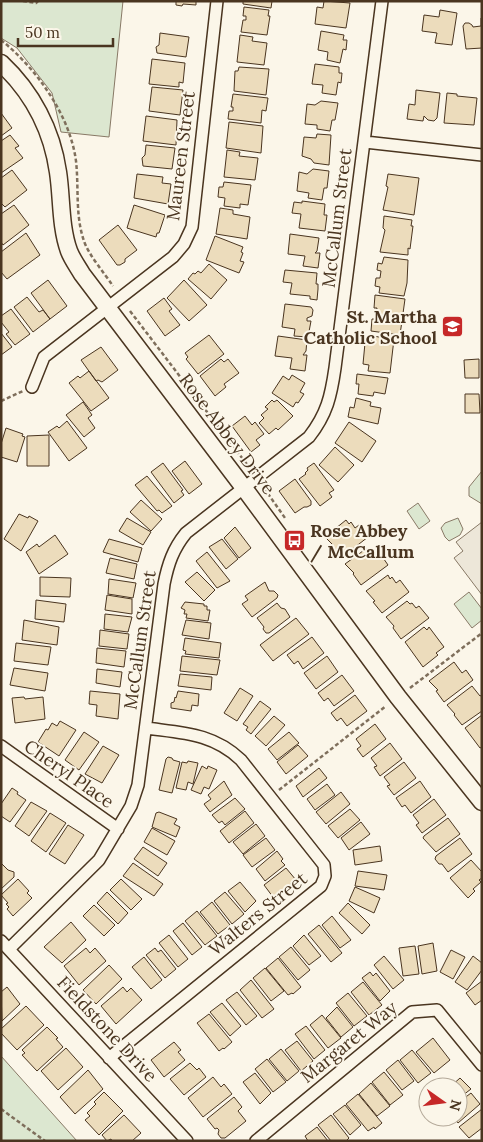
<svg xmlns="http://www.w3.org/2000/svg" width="483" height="1142" font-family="Lora,serif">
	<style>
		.green { fill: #dce7d0; stroke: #887966 }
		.parking { fill: #ede7d9; stroke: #887966 }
		.building { fill: #ecdcbc; stroke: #4a3520 }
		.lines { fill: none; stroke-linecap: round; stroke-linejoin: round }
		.street-casing { stroke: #4a3520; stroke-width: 14 }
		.secondary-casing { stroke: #4a3520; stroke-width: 19 }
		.path { stroke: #7f6f5c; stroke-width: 2.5; stroke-dasharray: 4 2.5; stroke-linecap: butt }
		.street { stroke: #fbf6e9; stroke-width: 11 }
		.secondary { stroke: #fbf6e9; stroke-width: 16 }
		.labels { text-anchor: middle; stroke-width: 4; stroke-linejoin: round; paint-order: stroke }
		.street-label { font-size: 18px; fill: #4a3520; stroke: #fbf6e9 }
		.poi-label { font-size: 18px; font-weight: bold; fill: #4a3520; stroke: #fbf6e9; text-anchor: end }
	</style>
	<rect width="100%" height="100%" fill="#fbf6e9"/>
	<!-- green -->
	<path class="green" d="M1,1H123L109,137L61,132L52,93L17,48L1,38Z
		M482,471V504L469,496V487Z
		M418,503L430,521L419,529L407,511Z
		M458,518L463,529L460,535L449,541L445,537L441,528L445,523Z
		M469,592L482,609V620L472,628L454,604Z
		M1,1056L77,1141H1Z"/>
	<!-- parking -->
	<path class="parking" d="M482,522V595L454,558L463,551L456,542Z"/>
	<!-- building -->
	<path class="building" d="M176,1H196V5L183,4L182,6L176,5Z
		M243,1H272L271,8L243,4Z
		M324,1L350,3L346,28L315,24L317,7L323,8Z
		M244,7L269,10L268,16H270L267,35L241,32L243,20H246V16H243Z
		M440,10L457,13L452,45L435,43L437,33L422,31L424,15L439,17Z
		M481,18H482V48L466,49L463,26L465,23H469L472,25L473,27L481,26Z
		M321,31L344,35L343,40H347L346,50L343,49L340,63L327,60L328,52L318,50Z
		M160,33L189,37L186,57L157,53L156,47L159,45Z
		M240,35L253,37L252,41L267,43L264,65L237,62Z
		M152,59L185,63L183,83L179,82V87L149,84Z
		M315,64L339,67V73H342L341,83L338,82L336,95L322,93L323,85L312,84Z
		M239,67L269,69L266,95L234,91L235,71H238Z
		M152,87L183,90L180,115L149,111Z
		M416,90L440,93L437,118L434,121L428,120L424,116L423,121L407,119L409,104L415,105Z
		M447,93L457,94V96L477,98L474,125L444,123Z
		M233,94L268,98L266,111L262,110L261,123L228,119L229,111H233V107H231Z
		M321,101L338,103L335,120H332L330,131L317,129V125L305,124L307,104L315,105Z
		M1,113L12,128L1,136Z
		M146,116L177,120L176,145L143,141Z
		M229,122L263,126L261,153L226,148Z
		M317,134L331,135L329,165L314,163L311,159L302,156L304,137L316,138Z
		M10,135L19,146L15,148L23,158L1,173V141Z
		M146,145L175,148L172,169L143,166L142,158L145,155Z
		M227,150L240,152L239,156L258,158L255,180L224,177Z
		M313,169L329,171L327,188H324L322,200L308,198L309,193L297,191L299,172L307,174Z
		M12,170L27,190L5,207L1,203V178Z
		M137,174L163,177L162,183L171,184L168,204L134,198Z
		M388,174L419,178L414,215L383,210L388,187L386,186Z
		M224,182L251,185L248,205L240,204V208L224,206L225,198L218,197L219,187H223Z
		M302,201L325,204L324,215H327L325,231L299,228L301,214L292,213L294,202L302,203Z
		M14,205L29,225L3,245L1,242V214Z
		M134,205L165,215L159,233H157L156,237L127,228Z
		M220,208L233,210V214L250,217L247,239L216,234Z
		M384,216L412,220L411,226H413L410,249L408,248V255L380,252L385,230L383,228Z
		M118,225L137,250L125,259V262L120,265H117L99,240Z
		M26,233L40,255L7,279L1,272V252Z
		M290,234L319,238L317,251L315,253H320L318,268L303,266L305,256L288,254Z
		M215,236L243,247L241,252L243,253L240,261L244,262L239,273L206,260Z
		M384,257L408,260L407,283L404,296L379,293L380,287L375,286L376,278H380L381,271L377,270L378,263L382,264Z
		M209,264L227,280L211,299L188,279L193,273L195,274L198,271L201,273Z
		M285,270L317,273L316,284H318V289L317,300L310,299V296L290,294L292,283L283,282Z
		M48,280L67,306L50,319L31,293Z
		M184,280L207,305L189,321L167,298Z
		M375,295L405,299L400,335L371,331L372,319H375L377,308H374Z
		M27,297L39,312L43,310L50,319L33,332L14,307Z
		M164,298L172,309L169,311L180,325L165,336L147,311Z
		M285,304L311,307L313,310L312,316L307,318V321H311L308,337L294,336L295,329L282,327Z
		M11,309L30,334L15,345L6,334L9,332L1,322V316Z
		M1,333L12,347L1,355Z
		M209,335L224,354L198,374L186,359L188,357L185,353Z
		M278,336L307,340L306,351L303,355H307L305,371L290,369L292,358L275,356Z
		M372,336L394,339L390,373L368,371L369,365L363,364L365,343L371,344Z
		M101,347L118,370L102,382L98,380L96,381L81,360Z
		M221,359L224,362L228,359L239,373L224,384L226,387L215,396L200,376Z
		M479,359V378H465L464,360Z
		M89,371L109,398L91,411L69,383L78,376L80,378Z
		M357,374L388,378L385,394L374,392L373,396L358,394L359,384H356Z
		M292,375L305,383L300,392L304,394L298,403L296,402L293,407L272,393L283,376L289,380Z
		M465,394H479L480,413H465Z
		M356,398L371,402L370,406L381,408L378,424L348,417L350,407L354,408Z
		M272,400L274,402L277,400L293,416L278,430L276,428L269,434L259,423L264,418L261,415L268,409L265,407Z
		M83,402L92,415L88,418L95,428L84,437L66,415Z
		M245,416L252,425L255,422L264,434L256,440L260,445L251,452L232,426Z
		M67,421L87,448L69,461L48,432L57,426L59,428Z
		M349,422L376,441L362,462L335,443Z
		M6,428L23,434L22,436L25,437L17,462L1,457V444Z
		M49,435V466H27V436Z
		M335,447L354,465L338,482L319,465Z
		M185,461L202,484L189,494L172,471Z
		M163,463L183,490L181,491L184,495L174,503L151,472Z
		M314,463L334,490L329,493L332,497L320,506L299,479L306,474L305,473L308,470L307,468Z
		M147,476L172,506L162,513L159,510L157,511L135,485Z
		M295,479L311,501V505L307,507H304L295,513L279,491Z
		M141,500L162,519L151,531L130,512Z
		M19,514L28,518L29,516L38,521L21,551L4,539Z
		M127,518L151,532L143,545L119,531Z
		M346,520L349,524L351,522L355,528L359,525L368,537L341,558L332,547L334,546L325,537Z
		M235,527L251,548L239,558L224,538Z
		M55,535L68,554L39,574L26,552L37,544L39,547Z
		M109,539L142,548L138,562L103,552Z
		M222,539L238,559L226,569L209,547Z
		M367,548L370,551L371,550L376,555L379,552L388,565L361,585L353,574L354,573L345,564Z
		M207,552L230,581L217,588L196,561Z
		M110,558L137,564L134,579L106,573Z
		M197,572L215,590L204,601L185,582Z
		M388,575L390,579L392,577L396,583L400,580L409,592L382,613L373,602L375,601L366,591Z
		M40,577L71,578L70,597L40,596Z
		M109,579L136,583L133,598L108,594Z
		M265,582L269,591H274L278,595L277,598L252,617L242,604L248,600L245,596Z
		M107,595L132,599V614L105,610Z
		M36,600L66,604L64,622L35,619Z
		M407,601L410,604L412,603L416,608L419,606L429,618L401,639L393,628L394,626L386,617Z
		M185,602L204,604V606H207V610H210L208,621L186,618L187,614H184L185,610L181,608Z
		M277,603L281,608L285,609L290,617L269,633H266L263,629L264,627L257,618Z
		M105,614L132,617L128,632L104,629Z
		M296,618L309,634L273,661L260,645Z
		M24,620L59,627L57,645L22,640Z
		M186,620L211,623L209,639L182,635Z
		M424,627L427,630L429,627L444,647L436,653L438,655L423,667L405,642Z
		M100,630L129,634L127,649L99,646Z
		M312,637L324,653L303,669L298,661L294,664L287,655Z
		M185,638L221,643L219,658L185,654L186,651L183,650Z
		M16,643L51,647L48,665L14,661Z
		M97,648L126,651L124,667L96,663Z
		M182,656L220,660L217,675L180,671Z
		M327,656L338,672L316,689L304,673Z
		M454,662L462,673L466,670L473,680L444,702L436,691L438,690L429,681Z
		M14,668L48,673L45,691L10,685Z
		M97,669L122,672L120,687L96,683Z
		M180,674L212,677L211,690L178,686Z
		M342,675L354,691L334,706L328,698L324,701L318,693Z
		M472,686L480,696L482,695V711L462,725L454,715L455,714L447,705Z
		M240,688L253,696L237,721L224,713Z
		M90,691L120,694L118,719L96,716L97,705L89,704Z
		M178,691L199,694L198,706L192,705L191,711L171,708V703L174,702L175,697L176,698Z
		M355,695L367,711L347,726L341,718L337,721L331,713Z
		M24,697L25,699L43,697L45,719L15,723L12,698Z
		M260,701L271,709L251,734L246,730L248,727L243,724Z
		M482,715V747L480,748L465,728Z
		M274,716L285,725L266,746L255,736Z
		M60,721L76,730L59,756L38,742L46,729L48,730L52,723L57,726Z
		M375,724L386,739L363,757L357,749L361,746L356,739Z
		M84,732L99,742L79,770L65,760Z
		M289,732L299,743L277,760L268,749Z
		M390,743L402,759L380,776L374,767L377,766L371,758Z
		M298,745L308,756L286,774L277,762Z
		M103,746L119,755L102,783L85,774Z
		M168,757L172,758L173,760L180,762L172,793L159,790L166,759Z
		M188,761L198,763L193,784L188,782L186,790L176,788L182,762L187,763Z
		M404,762L416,778L394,795L387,786L390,785L384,777Z
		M202,766L207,769L208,766L217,770L209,789L204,787L201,794L191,790Z
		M319,768L327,778L303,797L296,786Z
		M224,781L232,795L210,812L204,804L211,799L208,795Z
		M420,781L431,797L411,813L405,805L402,807L396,798Z
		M327,784L335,795L315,810L307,799Z
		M12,788L18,792L17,794L26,800L10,822L1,816V804Z
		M341,792L350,804L326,824L316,812Z
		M235,798L245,809L225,825L222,821L219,823L212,815Z
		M434,799L446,815L422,833L416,825L419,823L413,815Z
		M31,802L47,811L29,836L15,826Z
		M350,809L360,820L338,838L328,826Z
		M245,811L254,823L229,843L220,831Z
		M159,812L177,819L174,824L180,827L176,837L152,827L156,813Z
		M50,813L66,823L46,852L31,841Z
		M448,818L460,834L436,852L423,838L424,836Z
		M361,822L370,834L349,850L341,838Z
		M256,824L265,836L243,854L233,842Z
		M68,825L84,835L65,864L49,854Z
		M152,828L175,841L167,855L144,842Z
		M266,838L275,850L252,867L243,855Z
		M460,838L472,854L448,872L442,864H439L435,859L436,856Z
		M380,846L382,861L355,865L353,850Z
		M143,847L167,863L158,876L134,859Z
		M277,851L283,859L281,861L285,865L265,881L256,869Z
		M471,860L482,872V878L479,880L481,882L473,889L475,891L468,898L450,878Z
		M1,863L8,870L14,872V877L1,889Z
		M133,863L163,884L154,896L123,876Z
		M286,868L296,880L273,897L264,885Z
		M358,871L387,875L384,890L355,886Z
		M18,879L29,891L27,893L32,898L13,916L7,909L9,907L6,904L8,903L1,895Z
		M121,879L142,899L131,910L110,890Z
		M240,882L256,901L245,912L228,891Z
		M355,887L380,898L374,913L349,901Z
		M107,892L128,913L118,924L97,903Z
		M225,892L244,914L232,924L214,901Z
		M212,902L230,925L218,934L200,912Z
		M348,903L370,925L362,934L339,913Z
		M94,905L115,925L104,936L83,916Z
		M197,911L217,936L205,945L185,921Z
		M332,916L351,940L340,948L322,925Z
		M71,922L86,940L62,963L44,947Z
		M183,923L202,947L192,955L173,931Z
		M319,925L342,953L331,962L308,934Z
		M169,935L188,959L178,967L159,943Z
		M304,935L321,956L309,965L293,946Z
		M433,943L437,971L422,974L418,946Z
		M415,946L419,974L403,976L399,948Z
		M291,947L310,970L298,980L279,957Z
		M86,948L90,953L95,948L106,961L79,985L64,966Z
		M155,948L158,952L161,950L176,969L165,978L146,955Z
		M451,950L465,957L453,979L440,972Z
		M384,956L404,980L393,989L374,965Z
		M473,956L482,963V970L467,990L455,982Z
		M144,957L162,980L151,989L132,967Z
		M278,958L301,987L293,994L292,993L288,995L266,968Z
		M109,965L122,979L96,1004L83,990Z
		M265,968L284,991L271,1001L253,978Z
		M370,972L373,976L376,973L390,991L380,1001L362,978Z
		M251,980L274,1009L262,1018L240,990Z
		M482,981V1000L475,1005L466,993Z
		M363,982L382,1005L369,1015L351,992Z
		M7,987L20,1004L2,1021L1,992Z
		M123,987L127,992L131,988L142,1000L116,1024L101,1006Z
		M237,992L257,1016L246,1025L226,1000Z
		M348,993L367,1016L354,1026L336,1003Z
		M222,1003L241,1026L230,1036L210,1012Z
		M26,1006L44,1025L17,1050L1,1033V1029Z
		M337,1007L353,1027L341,1037L326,1018Z
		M209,1014L232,1042L224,1049L223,1048L219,1051L197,1023Z
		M322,1015L341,1038L328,1048L310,1025Z
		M306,1026L325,1050L314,1059L295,1034Z
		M47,1027L58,1038L56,1039L63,1047L37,1071L22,1055L25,1053L22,1050Z
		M433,1038L450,1060L434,1073L416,1052Z
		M297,1041L313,1061L301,1071L285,1050Z
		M174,1042L181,1050L178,1052L185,1060L164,1077L151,1060Z
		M66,1048L83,1067L58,1090L41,1071Z
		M281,1049L299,1071L287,1081L269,1059Z
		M412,1050L431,1073L418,1083L400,1060Z
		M267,1059L286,1082L273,1092L255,1069Z
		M398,1060L414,1081L402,1090L386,1070Z
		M190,1063L197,1070L199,1068L206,1077L184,1095L170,1079Z
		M88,1070L103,1089L75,1114L60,1097Z
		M384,1072L403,1095L390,1105L372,1082Z
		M255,1073L271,1093L260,1104L243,1082Z
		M213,1077L221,1087L224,1084L232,1094L203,1117L188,1098Z
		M460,1078L471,1089L458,1099V1087H450Z
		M371,1083L390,1106L377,1116L359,1094Z
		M104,1092L123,1111L99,1135L85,1120L90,1116L87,1113L96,1104L94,1102Z
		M471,1093L480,1104L458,1123L454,1117H458V1103Z
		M358,1094L382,1123L375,1129L374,1127L368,1131L346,1104Z
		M234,1097L242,1107L238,1111L246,1121L225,1138H221L218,1134L219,1130L217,1128L215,1129L207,1119Z
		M345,1105L361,1125L350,1135L333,1114Z
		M482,1109V1128L469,1138L459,1127Z
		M124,1115L141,1133L132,1141H112L111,1139L107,1141L102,1135Z
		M331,1115L349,1138L346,1141H331L318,1125Z
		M317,1127L328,1141H308L305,1136Z"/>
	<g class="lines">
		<defs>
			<path id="street" d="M365,142L482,155
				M32,387L44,357L173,257L184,244L192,227L217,1
				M1,746L118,829
				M1,941L187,1141
				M9,949L99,860L131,806L138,785L164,584C168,564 173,549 186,533L309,437C327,414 331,396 335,368L382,1
				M109,1058L321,886L325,876L324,865L241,760C213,733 182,733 146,728
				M256,1141L412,1012L437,1010L482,1065"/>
			<path id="secondary" d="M1,63C32,92 52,130 58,172C62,198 60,226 69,251C72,259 78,267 82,274L244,488L398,697L482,802"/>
		</defs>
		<!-- street casing -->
		<use href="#street" class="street-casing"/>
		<!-- secondary casing -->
		<use href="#secondary" class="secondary-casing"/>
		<!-- path -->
		<path class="path" d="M23,1L36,3L38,1
			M1,40C36,68 70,115 76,161C79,188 75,215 84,241C88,254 105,274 113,286
			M130,311L249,467
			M1,401L23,391
			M264,488L285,518
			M410,688L482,633
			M279,790L386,706
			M1,1109L45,1141"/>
		<!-- street -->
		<use href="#street" class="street"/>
		<!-- secondary -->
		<use href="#secondary" class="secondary"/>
	</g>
	<!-- icons -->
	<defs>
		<symbol id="school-square" viewBox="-11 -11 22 22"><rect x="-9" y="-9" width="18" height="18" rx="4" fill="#c62828" stroke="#fbf6e9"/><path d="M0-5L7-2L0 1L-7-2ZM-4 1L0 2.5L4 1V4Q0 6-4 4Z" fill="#fff"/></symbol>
		<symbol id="bus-square" viewBox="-11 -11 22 22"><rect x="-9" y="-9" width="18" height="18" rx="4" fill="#c62828" stroke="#fbf6e9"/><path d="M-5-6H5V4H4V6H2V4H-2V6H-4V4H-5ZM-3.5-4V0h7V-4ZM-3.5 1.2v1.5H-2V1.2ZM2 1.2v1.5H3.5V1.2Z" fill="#fff"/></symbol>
	</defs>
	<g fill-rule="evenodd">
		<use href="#school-square" x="440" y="314" width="25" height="25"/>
		<use href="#bus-square" x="282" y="528" width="25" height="25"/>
	</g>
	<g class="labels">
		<!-- street labels -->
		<g class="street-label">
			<text transform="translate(181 156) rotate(-83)" y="6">Maureen Street</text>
			<text transform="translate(337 218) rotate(-83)" y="6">McCallum Street</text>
			<text transform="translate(227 434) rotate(53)" y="6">Rose Abbey Drive</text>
			<text transform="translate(140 640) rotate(-82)" y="6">McCallum Street</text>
			<text transform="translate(69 774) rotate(35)" y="6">Cheryl Place</text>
			<text transform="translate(258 914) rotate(-39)" y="6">Walters Street</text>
			<text transform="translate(107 1029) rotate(47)" y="6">Fieldstone Drive</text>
			<text transform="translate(349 1042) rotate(-39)" y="6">Margaret Way</text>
		</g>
		<!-- poi labels -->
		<g class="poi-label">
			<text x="437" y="323">St. Martha<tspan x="437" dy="21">Catholic School</tspan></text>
			<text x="310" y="537" text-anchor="start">Rose Abbey<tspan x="310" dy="21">/ McCallum</tspan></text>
		</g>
	</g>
	<!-- border -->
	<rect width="483" height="1142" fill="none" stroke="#4a3520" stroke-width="5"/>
	<!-- north arrow -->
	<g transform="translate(443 1102) rotate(104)"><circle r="24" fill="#fbf6e9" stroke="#b4a999"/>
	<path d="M0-4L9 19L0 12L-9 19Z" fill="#c62828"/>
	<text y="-8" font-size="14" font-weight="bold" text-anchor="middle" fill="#4a3520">N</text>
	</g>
	<!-- scale -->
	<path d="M18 38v8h95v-8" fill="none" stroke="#4a3520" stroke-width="2.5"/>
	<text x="25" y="38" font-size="15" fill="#4a3520" stroke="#fbf6e9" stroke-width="4" paint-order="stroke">50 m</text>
</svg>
